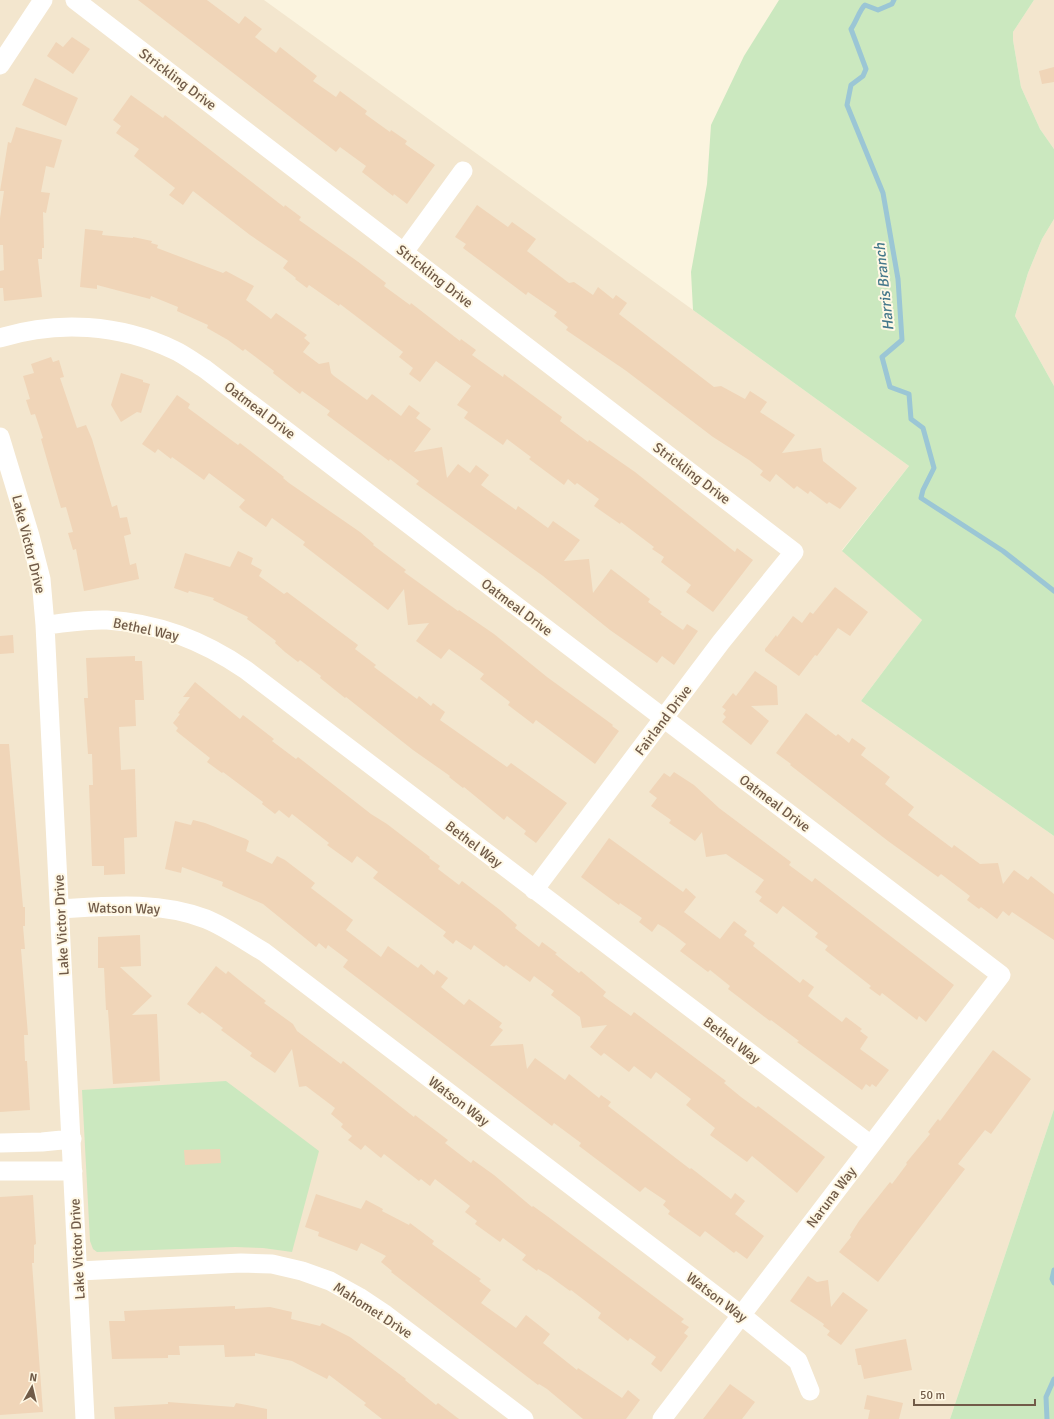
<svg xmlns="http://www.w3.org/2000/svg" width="1054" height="1419" font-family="Signika,sans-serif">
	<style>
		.residential { fill: #f3e6ce }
		.green { fill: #cbe8bf }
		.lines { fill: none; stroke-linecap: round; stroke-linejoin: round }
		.stream { stroke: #9bc6d5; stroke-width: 5 }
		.building { fill: #f0d5b8 }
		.minor { stroke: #fff; stroke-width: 19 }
		.labels { text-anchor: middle; stroke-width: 4; stroke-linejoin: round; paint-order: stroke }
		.street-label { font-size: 14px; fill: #715b48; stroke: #fff8e5 }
		.water-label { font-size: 15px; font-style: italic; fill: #45788b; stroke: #fff8e5 }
	</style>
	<rect width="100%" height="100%" fill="#fbf4df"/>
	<!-- residential -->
	<path class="residential" d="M0,0H264L909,466L842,550L922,620L861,701L1054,836V1109L950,1419H0Z
		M1034,0H1054V149L1040,129L1021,87L1013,40V32Z
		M1054,219V386L1015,316L1028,273L1042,239Z"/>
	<!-- green -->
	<path class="green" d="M779,0H1034L1013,32V40L1021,87L1040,129L1054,149V219L1042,239L1028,273L1015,316L1054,386V836L861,701L922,620L842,551L909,466L693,310L691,272L707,184L711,125L744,56Z
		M226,1081L319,1151L292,1252L263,1248L235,1247L97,1252L93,1249L90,1241L82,1090Z
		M1054,1109V1419H950Z"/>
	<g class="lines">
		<!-- stream -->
		<path class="stream" d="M894,0L892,4L878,10L865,5C860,9 856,22 851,29L866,69L863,76L851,85L847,105L883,193L898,279L902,340L882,357L890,387L909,394L911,419L923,428L934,468L923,490L921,498L1003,551L1054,591
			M1054,1270L1052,1279L1054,1283
			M1047,1419L1046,1397L1054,1379"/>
	</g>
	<!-- building -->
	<path class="building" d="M138,0H207L239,24L245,16L262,29L255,37L276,53L280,47L317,76L313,81L336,97L340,91L367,111L365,114L390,132L391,130L407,141L405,144L435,165L407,204L394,194L393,196L362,172L366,166L340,147L336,152Z
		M72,37L90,49L73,74L47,56L56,42L63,47Z
		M1054,67V82L1042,84L1039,71Z
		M35,78L78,98L66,126L22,105Z
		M131,95L163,118L165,115L284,207L285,205L301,217L299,220L357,261L386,283L384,286L410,305L411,303L460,341L461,339L476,350L472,355L503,377L504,374L562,417L560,421L588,442L589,440L635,472L735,552L737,548L753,560L713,612L686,592L691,585L661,562L664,557L652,549L654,547L621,522L620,524L594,506L599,499L577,483L575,485L568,479L564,485L529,459L531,457L507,439L503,445L464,418L468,412L457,405L471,386L436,361L420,382L409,374L413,368L399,357L403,352L340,304L339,306L309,285L307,288L295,279L296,278L283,268L288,261L250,235L193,191L183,205L169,195L175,188L134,156L139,149L116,133L121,126L113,120Z
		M16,127L62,140L54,168L46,166L41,192L50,193L46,213L43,212L44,248H42V259H38L42,297L4,301L3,288H0V271L4,270L3,245H0V218L4,191H0L8,142L11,143Z
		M477,205L508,227L512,222L536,239L527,251L569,283L574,282L593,295L598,287L613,299L616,295L627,303L619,314L714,387L721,386L745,399L750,391L767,402L760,412L795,435L782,453L821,448L823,461L857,488L840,509L829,502L827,504L810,491L808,494L797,486L794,489L776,474L770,482L760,475L763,471L749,460L713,437L625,370L566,330L568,327L554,316L557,312L528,292L526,295L463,248L466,244L455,237Z
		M85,229L103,231L102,235L133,238V237L152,241L151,243L158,245L157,248L223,273L226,271L254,286L246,300L271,319L276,313L307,335L304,338L310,343L303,352L319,364L329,362L331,373L334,376L367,400L372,394L401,416L409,405L420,413L416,418L431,429L414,452L442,447L447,478L458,464L470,473L476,465L489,475L481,485L516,510L518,506L548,528L553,521L580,540L564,561L589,559L593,593L611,569L650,599L648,602L662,612L660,614L683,630L687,624L698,631L674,665L662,656L657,663L610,630L543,576L416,484L419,481L390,459L389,461L327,415L330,411L302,391L300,394L273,373L274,371L245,349L243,351L228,340L207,328L208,325L177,311L178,307L151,296L150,299L97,285V289L80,287Z
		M51,357L53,362L59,360L64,377L60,378L77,428L86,425L92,439L112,507L117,505L120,518L127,517L131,534L124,536L130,565L136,563L139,579L84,591L76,549L73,550L68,533L73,532L66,507L61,508L41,439L43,438L35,414L31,415L26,400L30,399L23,376L34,373L31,364Z
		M121,373L143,380V382L150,384L141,413L137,412L121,422L111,405Z
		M177,395L190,404L188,408L238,445L240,443L284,477L283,478L289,483L360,532L374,544L373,545L406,570L404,572L458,611L459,610L494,634L547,677L613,725L612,726L619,731L595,764L536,720L533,724L508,705L510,702L480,679L484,674L449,649L441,659L416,641L429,623L408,625L404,589L388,610L303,545L305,542L272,518L266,527L243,511L239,507L245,500L209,473L204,480L172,457L171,459L158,449L155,453L142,444Z
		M238,551L253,558L251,564L262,570L259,576L284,594L287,592L358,645L355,649L376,665L374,667L417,699L419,696L431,706L433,703L445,712L440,720L507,767L511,763L567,803L536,843L524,834L526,831L507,816L504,820L464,787L463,788L449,777L450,776L413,750L346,697L345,698L320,678L321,676L300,660L298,662L285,652L275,643L276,641L247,619L248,617L213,600L214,598L189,591L188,593L174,588L185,553L230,567Z
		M835,587L868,612L850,636L838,628L817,656L815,655L799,676L765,651V649L776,635L777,637L793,616L802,623L810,612L813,614Z
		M13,635L14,653L0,654V636Z
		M135,656V661H142L144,700H135L136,726L119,727L121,770L135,769L137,837L124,838L125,874L104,875V866H92L89,785H93L92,754H88L84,698H88L86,658Z
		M755,671L777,686L778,705L751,706L769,721L751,745L722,722L726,717L723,714L726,710L722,707L733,693L736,696Z
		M195,682L240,719L243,715L274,739L272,741L296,759L298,757L371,814L387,824L430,857L429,858L440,866L438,869L459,885L462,881L500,910L517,925L515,928L539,947L542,942L557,953L555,954L579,973L581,971L606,992L603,996L631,1016L634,1012L726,1081L724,1083L741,1097L756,1108L758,1106L825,1157L797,1193L752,1156L747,1162L710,1135L715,1128L686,1105L691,1099L656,1072L651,1079L634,1066L629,1072L604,1053L601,1056L590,1047L607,1025L582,1028L580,1017L551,995L554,991L534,976L530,982L506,965L504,967L474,945L471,950L456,940L453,944L443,936L446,932L373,878L378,872L357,856L352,863L327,845L329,843L292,814L289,818L279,810L275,814L262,804L263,802L223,772L222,773L207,762L210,758L176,731L178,728L173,723L180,714L178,713L190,697H183Z
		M806,713L836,736L838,734L849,743L852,738L866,748L861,755L890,777L885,784L914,807L908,815L952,848L954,845L980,864L998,863L1003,884L1014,870L1028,880L1031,876L1054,894V940L1012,912L1009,916L1003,911L997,919L981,907L979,909L967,900L970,896L941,874L938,877L888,841L790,765L791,764L776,753Z
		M0,744H9L23,907H25V926H23L25,949H21L28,1035H24L25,1061H27L30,1110L0,1112Z
		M674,772L694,785L719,808L791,862L789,865L812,882L815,878L954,985L926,1022L919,1016L917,1020L882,993L880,996L869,988L871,986L825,950L828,946L815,937L818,933L783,906L777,914L759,901L762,897L755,892L764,880L726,854L706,857L702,832L695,841L669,823L671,820L651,806L657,798L649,792L664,773L670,777Z
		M193,820L205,823L246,839L249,841L246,851L272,864L277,856L285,860L315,883L311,888L353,920L346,930L381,957L388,946L418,968L421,964L434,975L437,970L448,978L441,987L464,1005L469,999L502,1023L499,1027L503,1030L490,1046L523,1044L527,1069L535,1058L565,1080L569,1074L599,1098L601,1095L611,1102L608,1106L690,1169L691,1168L731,1199L735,1193L745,1201L735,1214L764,1236L747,1259L736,1251L734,1253L705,1231L700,1237L668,1214L670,1211L663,1205L666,1201L645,1187L640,1192L579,1146L581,1143L554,1123L552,1126L343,967L348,960L328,945L326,949L319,943L316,947L263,904L222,886L223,882L182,867L181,873L165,869L175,821L191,825Z
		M609,838L683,892L686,888L696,897L684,912L720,939L734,921L747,931L744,935L755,943L753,946L800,983L803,979L814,987L808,996L842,1022L846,1017L862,1029L860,1031L868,1037L860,1049L889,1070L876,1087L872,1084L870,1087L866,1084L862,1090L797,1042L799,1041L771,1020L770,1021L728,989L730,986L710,970L708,972L680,951L686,944L665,928L658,924L652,932L639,922L642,918L620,903L619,905L581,877Z
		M140,935L141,966L120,967L152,996L132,1015L157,1014L160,1081L113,1084L108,1010H106L104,968H98V937Z
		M216,966L226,974L228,971L244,984L266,1001L264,1003L293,1024L297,1031L341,1064L343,1061L414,1117L415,1115L448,1140L445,1143L471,1163L473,1160L494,1175L532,1207L533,1206L547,1216L684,1319L681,1322L689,1327L684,1333L688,1336L661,1372L651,1364L656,1357L630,1338L628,1341L598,1318L601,1313L571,1290L570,1291L548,1275L538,1269L537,1271L522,1260L526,1255L503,1238L500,1242L475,1224L477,1221L465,1212L470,1206L435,1179L430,1186L421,1179L419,1181L384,1154L381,1158L365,1145L361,1150L348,1140L352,1136L341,1127L343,1124L331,1114L335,1108L306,1086L299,1087L292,1049L275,1073L250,1056L252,1053L221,1030L223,1028L202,1012L200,1014L187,1004Z
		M993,1050L1031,1079L991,1134L985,1130L958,1164L965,1169L878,1282L839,1252L851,1237L850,1235L859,1221L890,1182L892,1184L907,1164L906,1163L930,1134L928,1132L938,1119L940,1121Z
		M220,1149L221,1163L185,1165L184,1150Z
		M316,1194L361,1209L366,1200L383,1209L382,1211L409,1225L410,1223L434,1241L432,1244L481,1279L479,1281L491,1290L481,1303L516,1328L526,1315L550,1334L543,1343L577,1370L578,1368L622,1398L628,1390L640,1400L626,1419H583L547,1389L539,1384L538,1385L391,1272L392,1271L381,1262L386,1256L361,1243L357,1251L318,1236L319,1232L305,1227Z
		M33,1195L36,1244L34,1245V1263H32L43,1412L0,1415V1197Z
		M808,1276L817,1282L828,1280L831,1307L843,1292L868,1310L841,1345L827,1335L830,1331L823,1326L824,1324L790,1301Z
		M235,1306V1309L270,1307L292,1312L291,1319L320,1326L322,1323L350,1337L406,1379L405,1380L436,1405L438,1403L459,1419H382L364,1405L366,1403L329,1375L327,1379L292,1361L255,1353V1356L225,1357L224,1345L179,1346L180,1355H168V1358L112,1359L109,1321H125L124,1311Z
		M906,1339L912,1370L864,1379L861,1365H858L855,1349Z
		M730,1384L755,1402L742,1419H703Z
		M867,1395L903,1403L899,1419H868L870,1410L864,1409Z
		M168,1402L234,1407L236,1403L267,1409V1419H115L114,1407L168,1404Z"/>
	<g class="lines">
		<!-- minor -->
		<path class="minor" d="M75,0L794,552L721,642L534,890
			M0,65L43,0
			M404,252L463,171
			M0,338C57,320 120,324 174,350C185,355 195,363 205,369L1001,975L662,1419
			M0,437L30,536L41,579L45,625L85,1419
			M45,625C65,623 87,619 107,620C158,623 204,641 246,670L871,1145
			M60,909C109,906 158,901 206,919C226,927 245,941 264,952L741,1315L798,1361L810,1391
			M0,1143L42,1142L72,1139
			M0,1171H73
			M79,1271L241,1263L272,1264L302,1271L330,1281L359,1297L386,1315L524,1419"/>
	</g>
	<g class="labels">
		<!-- street labels -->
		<g class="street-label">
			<text transform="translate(178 79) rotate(37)" y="5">Strickling Drive</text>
			<text transform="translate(435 276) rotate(38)" y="5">Strickling Drive</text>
			<text transform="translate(260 410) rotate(37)" y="5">Oatmeal Drive</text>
			<text transform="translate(692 473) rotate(37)" y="5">Strickling Drive</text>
			<text transform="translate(29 544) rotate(76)" y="5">Lake Victor Drive</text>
			<text transform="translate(517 607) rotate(37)" y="5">Oatmeal Drive</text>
			<text transform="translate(146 629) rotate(12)" y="5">Bethel Way</text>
			<text transform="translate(663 720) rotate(-53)" y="5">Fairland Drive</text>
			<text transform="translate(775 803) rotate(37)" y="5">Oatmeal Drive</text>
			<text transform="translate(474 844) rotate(37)" y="5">Bethel Way</text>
			<text transform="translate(124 908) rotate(1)" y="5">Watson Way</text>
			<text transform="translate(61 925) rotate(-93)" y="5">Lake Victor Drive</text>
			<text transform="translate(732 1040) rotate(37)" y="5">Bethel Way</text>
			<text transform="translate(459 1101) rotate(37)" y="5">Watson Way</text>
			<text transform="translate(831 1197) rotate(-53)" y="5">Naruna Way</text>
			<text transform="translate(77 1249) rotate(-93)" y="5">Lake Victor Drive</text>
			<text transform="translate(717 1297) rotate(37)" y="5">Watson Way</text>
			<text transform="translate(373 1310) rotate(33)" y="5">Mahomet Drive</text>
		</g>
		<!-- water labels -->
		<g class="water-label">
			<text transform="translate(884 287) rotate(-96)" y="5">Harris Branch</text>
		</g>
	</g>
	<!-- north arrow -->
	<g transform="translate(32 1387) rotate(8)" stroke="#fff8e5" stroke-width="3" paint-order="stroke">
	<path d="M0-3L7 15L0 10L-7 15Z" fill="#715b48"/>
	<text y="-6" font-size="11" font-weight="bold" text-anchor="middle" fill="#715b48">N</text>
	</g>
	<!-- scale -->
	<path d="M914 1399v6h121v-6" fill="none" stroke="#715b48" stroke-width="2"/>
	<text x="920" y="1399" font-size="12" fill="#715b48" stroke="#fff8e5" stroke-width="3" paint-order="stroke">50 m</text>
</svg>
